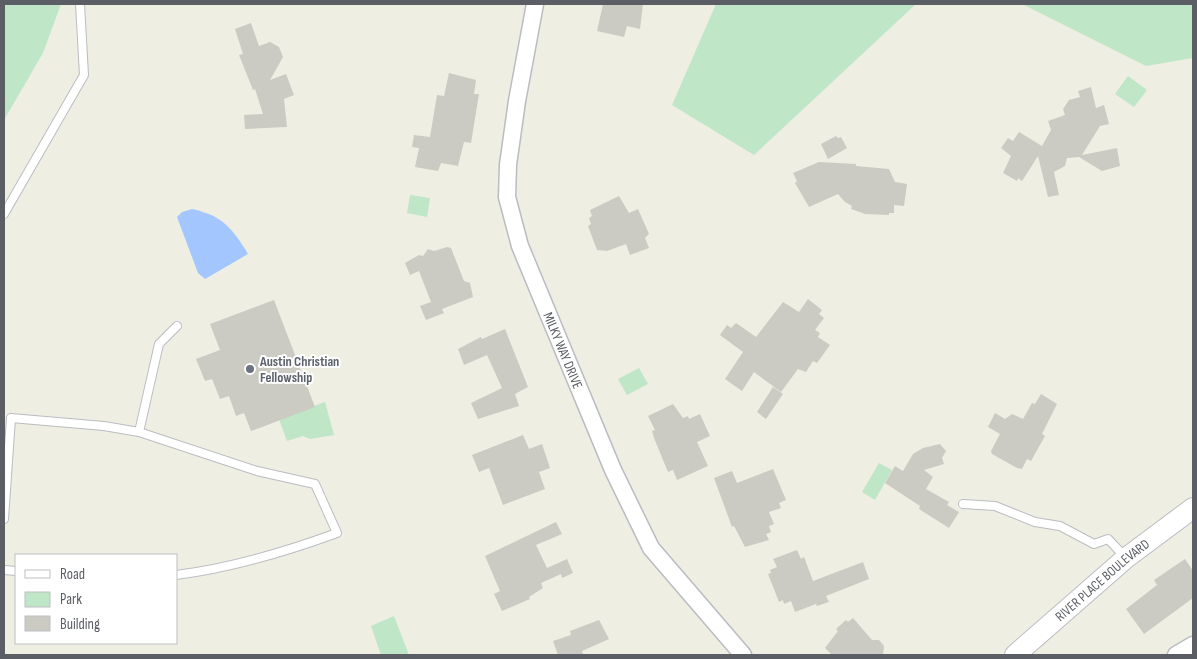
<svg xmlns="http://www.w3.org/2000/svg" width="1197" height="659" font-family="'Sofia Sans Condensed',sans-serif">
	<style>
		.green { fill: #bfe6c7 }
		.water { fill: #a3c6ff }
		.building { fill: #cbcbc3 }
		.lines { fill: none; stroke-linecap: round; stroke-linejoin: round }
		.service-casing { stroke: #bbbcc2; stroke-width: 10 }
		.minor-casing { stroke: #bbbcc2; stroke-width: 19 }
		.tertiary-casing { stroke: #bbbcc2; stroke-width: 22 }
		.service { stroke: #fff; stroke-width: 8 }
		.minor { stroke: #fff; stroke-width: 16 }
		.tertiary { stroke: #fff; stroke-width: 20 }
		.worship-dot { fill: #6b7280; stroke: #fff; stroke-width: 2 }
		.labels { text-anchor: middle; stroke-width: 4; stroke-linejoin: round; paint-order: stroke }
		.street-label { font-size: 14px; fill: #5b5e64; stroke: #fff }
		.worship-label { font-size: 14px; font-weight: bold; fill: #5b616d; stroke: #fff; text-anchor: start }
	</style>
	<rect width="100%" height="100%" fill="#eeeee3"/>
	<!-- green -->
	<path class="green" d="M4,4H61L43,53L4,120Z
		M716,4H916L754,155L672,105Z
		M1022,4H1193V58L1146,66Z
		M1128,76L1147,90L1134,107L1115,94Z
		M410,195L430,198L427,217L407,213Z
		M639,368L648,384L627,395L618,379Z
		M325,402L334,435L310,439L303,436L287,441L279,419Z
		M879,463L892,470L875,500L862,492Z
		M394,616L409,655H381L371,626Z"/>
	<!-- water -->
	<path class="water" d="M192,209C223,216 232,228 248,254L205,279L198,273L177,217L182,212Z"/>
	<!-- building -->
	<path class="building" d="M603,4H643L640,29L627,26L624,37L597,31Z
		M251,23L259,46L270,42L279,47L283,57L270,80L286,74L294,95L284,99L287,127L245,129L244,115L263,114L255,89L253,90L239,55L243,54L235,29Z
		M449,73L476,80L474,94H479L471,143L464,142L458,166L441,163L438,171L415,167L419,148L412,147L414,135L430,137L437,95L444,96Z
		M1091,87L1096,108L1104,105L1109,124L1100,126L1082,155L1117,148L1120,166L1102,171L1079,157L1067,158L1065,166L1054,172L1059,195L1048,197L1038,156L1022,181L1018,178L1017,181L1003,173L1011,156L1001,148L1008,138L1013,141L1019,132L1042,146L1051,130L1048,121L1065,115L1063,109L1069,100L1080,97L1078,91Z
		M836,136L838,138L841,137L847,148L828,159L821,144Z
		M819,162L856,164V166L889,169L895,182L907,184L904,206L894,205V213H889V215L865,214L851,209L852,206L845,202L838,194L809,207L795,183L797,181L793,173Z
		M619,196L629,213L638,209L649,234L645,238L649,248L630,255L626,244L607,251L597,250L588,226L591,224L589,218L592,216L590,210Z
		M447,247L451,248L464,281L470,283L473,297L442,309L444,313L426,320L420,306L431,302L419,271L410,275L405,263L419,255L423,256L428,249L434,251Z
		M808,299L822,310L819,314L824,318L815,330L820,333L818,337L830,345L817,363L813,361L806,372L798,369L781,392L754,372L742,391L725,379L743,352L720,335L727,325L731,328L736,323L756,337L783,302L799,312Z
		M274,300L315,407L251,431L244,413L236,416L229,396L220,399L212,379L205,381L196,359L220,350L210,324Z
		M505,329L528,387L515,394L519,406L478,419L471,403L502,388L487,355L464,365L458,349L481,337L482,339Z
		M773,387L783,394L766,419L757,412Z
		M1041,394L1057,404L1042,434L1045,436L1031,461L1027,459L1022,469L1017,468L992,454L991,451L1000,434L988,427L995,413L1005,419L1012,414L1023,419L1032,403L1035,404Z
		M673,404L683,418L688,416L689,419L700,414L710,436L697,442L708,466L677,480L673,470L668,472L663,460L654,438L652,431L655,430L648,416Z
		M523,435L529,449L542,444L550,468L539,472L545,489L503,505L489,468L479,472L472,455Z
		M940,444L946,451L942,458L944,464L924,470L933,477L926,489L949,502L947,505L959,512L949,528L919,509L920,506L885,483L895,466L903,471L913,454L923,448Z
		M773,469L786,500L779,503L781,508L769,512L774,524L769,526L771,532L766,534L769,540L745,547L734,526L732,527L714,478L732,471L737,483Z
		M556,522L562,534L536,545L547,568L567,559L573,573L562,578L561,574L541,583L543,588L529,597L530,599L502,611L494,594L500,591L485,556Z
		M797,550L801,559L804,557L813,581L863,562L869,579L826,596L829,602L817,606L816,604L795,612L791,601L784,604L783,600L779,602L768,574L771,573L770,570L777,567L773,559Z
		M1185,559L1193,571V598L1144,634L1126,609L1157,585L1154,580Z
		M853,618L872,640H879L884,646L883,655H832L825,648L838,631L836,629L846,620L848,622Z
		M599,620L609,639L582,651L583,655H558L553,641L571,635L570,631Z"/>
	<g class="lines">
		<defs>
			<path id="service" d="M4,214L84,75L80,4
				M139,432L159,344L177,326
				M963,504L995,506L1035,522L1060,526L1094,544L1108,539L1126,558
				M4,519L11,418L104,426L139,432L257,471L315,484L337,533C285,552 231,568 176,575
				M4,570L16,571"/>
			<g id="minor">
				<path id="s1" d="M535,4L517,101L508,165L507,197L520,246L613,470L651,548L743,655"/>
				<path d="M1176,655L1193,645"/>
			</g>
			<g id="tertiary">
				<path id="s2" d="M1015,655L1126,558L1193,508"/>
			</g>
		</defs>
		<!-- service casing -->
		<use href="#service" class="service-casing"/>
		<!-- minor casing -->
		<use href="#minor" class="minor-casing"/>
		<!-- tertiary casing -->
		<use href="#tertiary" class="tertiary-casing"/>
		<!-- service -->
		<use href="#service" class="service"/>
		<!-- minor -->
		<use href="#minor" class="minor"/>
		<!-- tertiary -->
		<use href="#tertiary" class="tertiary"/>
	</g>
	<!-- markers -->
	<circle class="worship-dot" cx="250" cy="369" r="5"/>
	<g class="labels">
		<!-- street labels -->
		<g class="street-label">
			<text dy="5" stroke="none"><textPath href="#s1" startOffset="359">MILKY WAY DRIVE</textPath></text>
			<text dy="5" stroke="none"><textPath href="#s2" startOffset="115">RIVER PLACE BOULEVARD</textPath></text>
		</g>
		<!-- worship labels -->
		<g class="worship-label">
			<text x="260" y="366">Austin Christian<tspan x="260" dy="16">Fellowship</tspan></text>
		</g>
	</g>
	<!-- border -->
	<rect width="1197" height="659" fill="none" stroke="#5b5e64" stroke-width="10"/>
	<!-- legend -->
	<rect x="15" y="554" width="162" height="90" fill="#ffffff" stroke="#bdbfc1"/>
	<rect x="25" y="570" width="25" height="8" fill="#ffffff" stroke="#bdbfc1"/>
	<text x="60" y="579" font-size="15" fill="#5b5e64">Road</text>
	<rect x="25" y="592" width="25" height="15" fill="#bfe6c7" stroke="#bdbfc1"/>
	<text x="60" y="604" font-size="15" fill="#5b5e64">Park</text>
	<rect x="25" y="616" width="25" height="15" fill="#cbcbc3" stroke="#bdbfc1"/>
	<text x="60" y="629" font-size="15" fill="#5b5e64">Building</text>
</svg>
